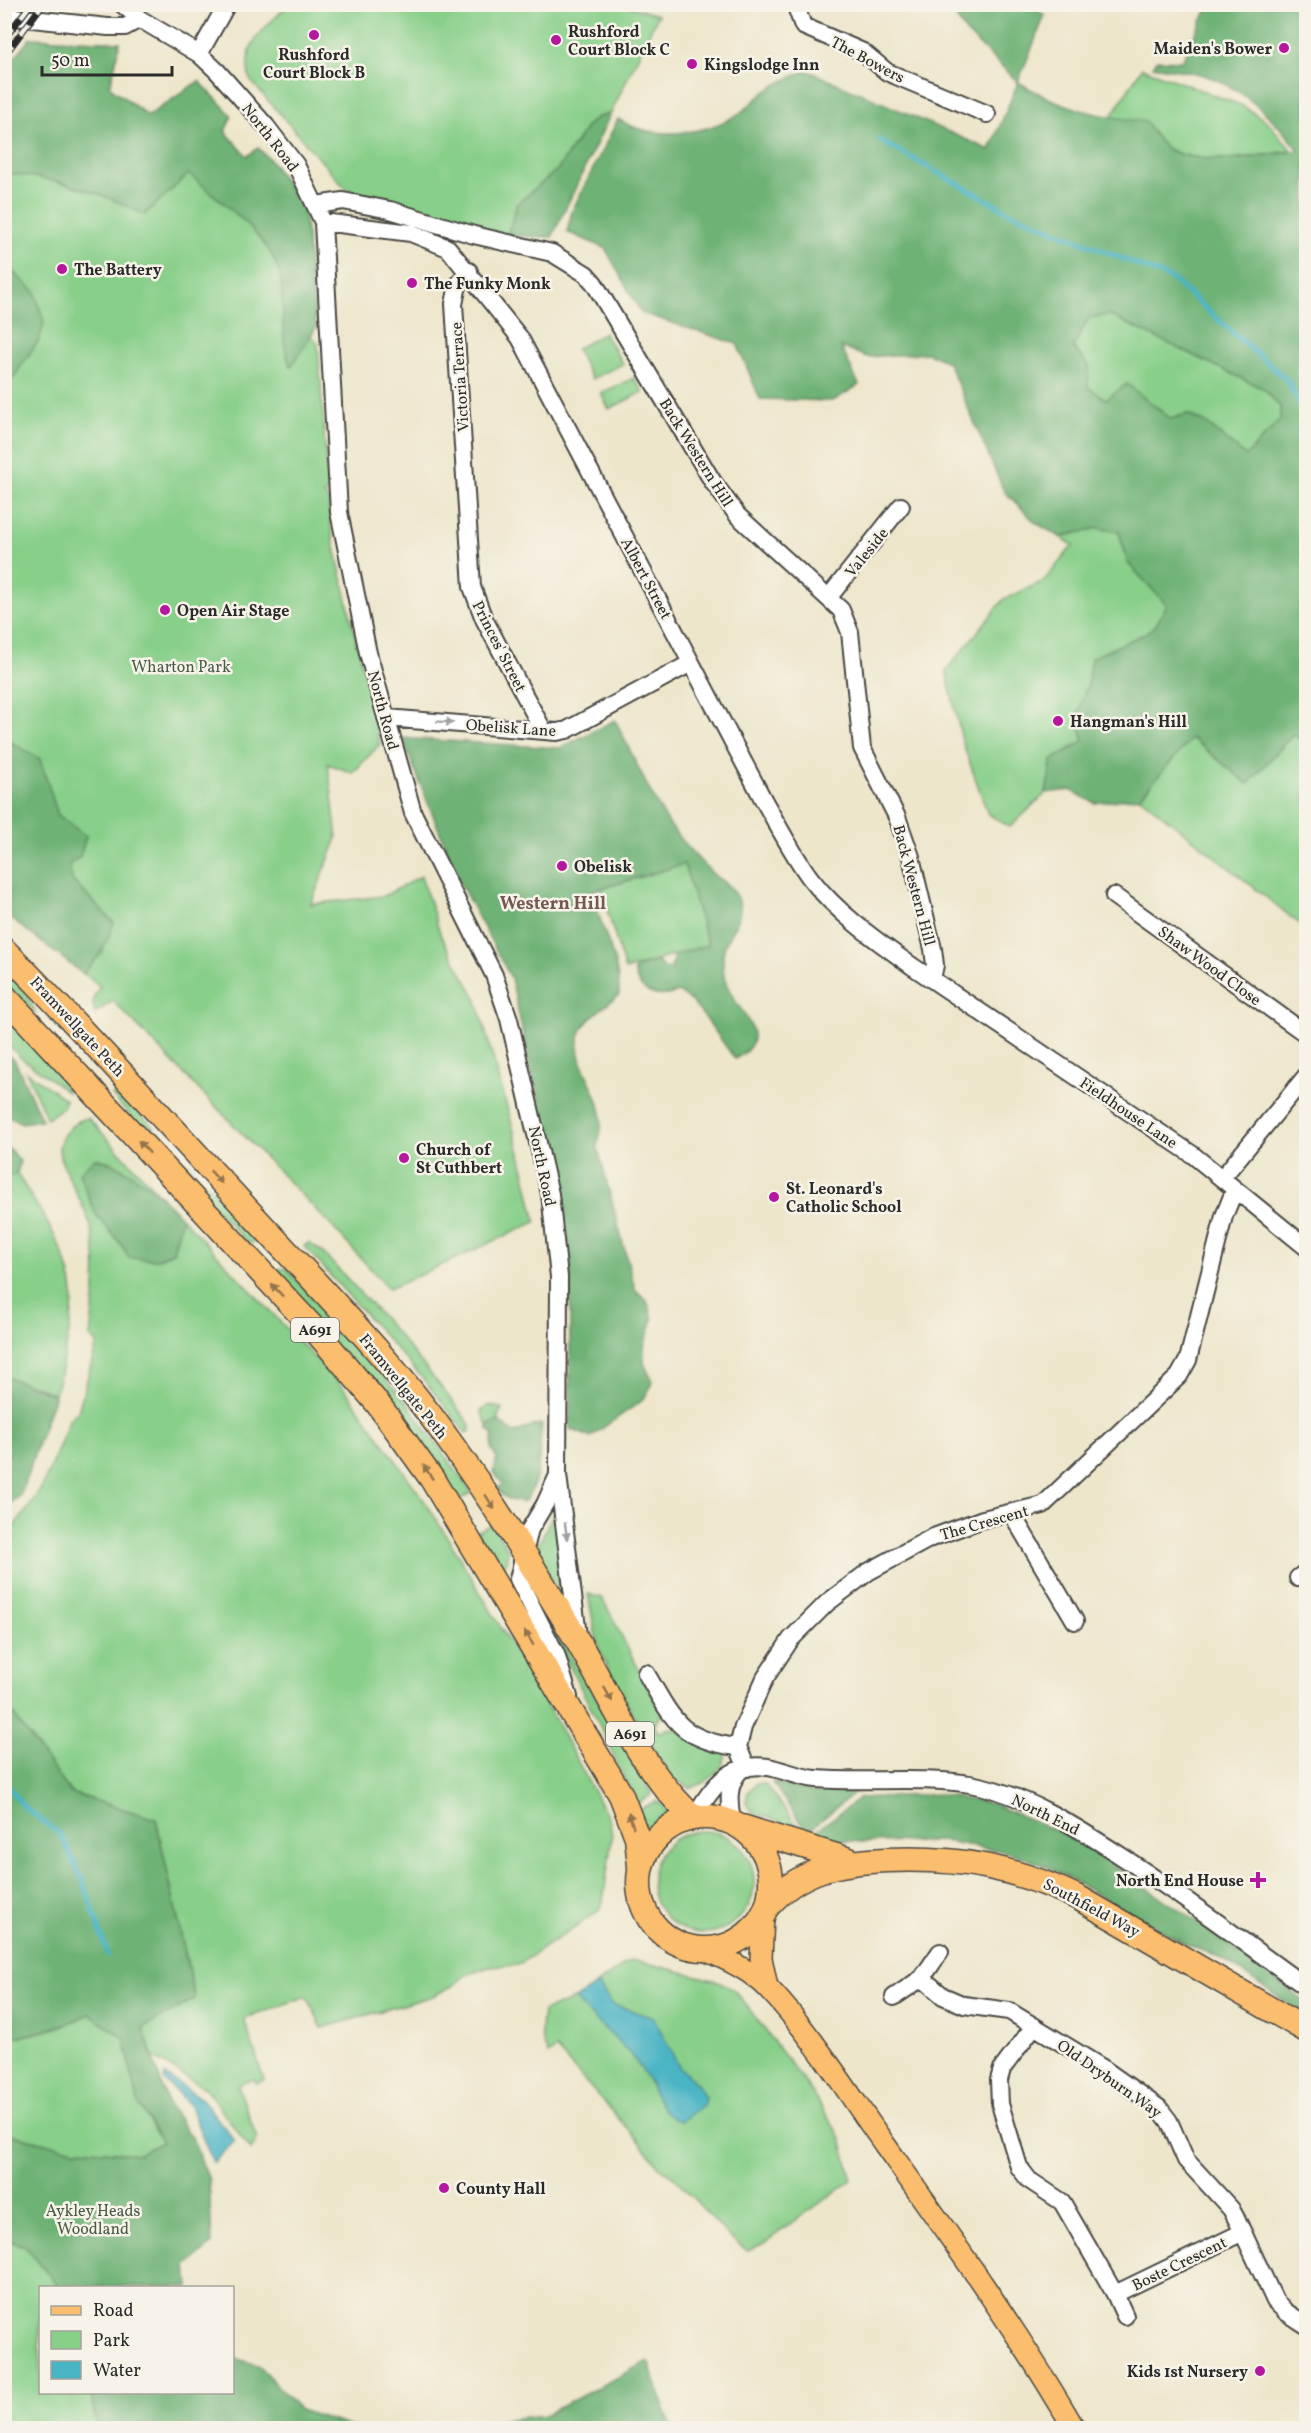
<svg xmlns="http://www.w3.org/2000/svg" width="1311" height="2433" font-family="Vollkorn,serif">
	<style>
		.green { fill: #88cf8a; stroke: #5a7d5a; stroke-width: 1.5 }
		.forest { fill: #6eb276; stroke: #4c6e50; stroke-width: 1.5; fill-rule: evenodd }
		.water { fill: #48b4c4; stroke: #3a7078; stroke-width: 1.5 }
		.lines { fill: none; stroke-linecap: round; stroke-linejoin: round }
		.stream { stroke: #48b4c4; stroke-width: 5 }
		.minor-casing { stroke: #484743; stroke-width: 20 }
		.major-casing { stroke: #484743; stroke-width: 24 }
		.highway-casing { stroke: #484743; stroke-width: 27 }
		.minor { stroke: #fff; stroke-width: 16 }
		.major { stroke: #fbbd6e; stroke-width: 21 }
		.highway { stroke: #fbbd6e; stroke-width: 24 }
		.rail-casing { stroke: #2b2b2b; stroke-width: 7 }
		.rail { stroke: #f7f3e8; stroke-width: 4.5; stroke-dasharray: 14; stroke-linecap: butt }
		.oneway { fill: #a0a0a0 }
		.oneway2 { fill: #93744c }
		.poi-dot { fill: #b5179e; stroke: #f7f3e8; stroke-width: 2 }
		.labels { text-anchor: middle; stroke-width: 5; stroke-linejoin: round; paint-order: stroke }
		.shield { fill: #f7f3e8; stroke: #686764; stroke-width: 1.5 }
		.shield-label { font-size: 15px; font-weight: bold; fill: #2b2b2b }
		.poi-label { font-size: 16px; font-weight: bold; fill: #2b2b2b; stroke: #f7f3e8; text-anchor: start }
		.street-label { font-size: 16px; fill: #2b2b2b; stroke: #f7f3e8 }
		.park-label { font-size: 16px; fill: #475c48; stroke: #f7f3e8 }
		.neighbourhood-label { font-size: 18px; font-weight: bold; fill: #755753; stroke: #f7f3e8 }
	</style>
	<rect width="100%" height="100%" fill="#f7f3e8"/>
	<filter id="ink" filterUnits="userSpaceOnUse"><feTurbulence type="fractalNoise" baseFrequency=".0167" numOctaves="2"/><feDisplacementMap in="SourceGraphic" scale="12" xChannelSelector="R" yChannelSelector="G"/><feConvolveMatrix kernelMatrix="1 2 1 2 8 2 1 2 1" color-interpolation-filters="sRGB"/></filter>
	<filter id="wash" filterUnits="userSpaceOnUse"><feTurbulence type="fractalNoise" baseFrequency=".008" numOctaves="4" result="noise"/><feDisplacementMap in="SourceGraphic" scale="24" xChannelSelector="R" yChannelSelector="G"/><feGaussianBlur stdDeviation="1.35" result="paint"/><feColorMatrix in="noise" values="0 0 0 0 0 0 0 0 0 0 0 0 0 0 0 0 0 1.4 0 .05"/><feComposite in="paint" operator="in"/></filter>
	<g filter="url(#wash)">
		<rect width="100%" height="100%" fill="#ede6cb"/>
		<!-- green -->
		<path class="green" d="M622,4L658,15L611,113L596,118L587,126L558,169L517,204L507,236L346,189L250,80C240,43 265,29 288,5Z
			M30,38L120,42L110,87L148,116L199,81L232,116L225,131L247,157L258,148L270,160L304,209L316,327L311,336L318,343L328,491L324,494L328,499L332,535L380,744L353,773L328,764L337,838L311,904L384,896L421,876L441,936L476,998L519,1149L536,1222L389,1289L324,1218L113,1001L95,1013C91,1002 94,995 100,986L5,914V116Z
			M1142,68L1243,106L1268,122L1292,151C1253,155 1205,168 1168,149C1159,145 1151,129 1145,121L1110,118Z
			M1109,315L1264,389L1280,407V420L1246,457L1206,423L1187,414L1171,419L1127,384L1107,400L1087,387L1089,366L1073,347L1089,317Z
			M604,333L623,364L592,379L576,349Z
			M634,378L643,392L609,409L601,393Z
			M1098,528L1119,532L1128,563L1167,605L1156,625L1144,634L1091,659L1088,684L1077,717L1084,741L1052,760L1046,793L1010,827L988,814L963,744L946,671L1004,599L1044,581L1073,545L1060,537Z
			M1294,734L1306,744V929L1140,797L1191,738L1248,784Z
			M684,864L708,945L625,970L601,889Z
			M5,969L22,987L37,1014L5,985Z
			M5,1015L64,1079L68,1092L20,1057L5,1041Z
			M26,1071L66,1100L63,1107L47,1119Z
			M120,1092L155,1129L147,1136L112,1095Z
			M88,1118L163,1198L114,1163L95,1158V1213L121,1244L129,1258L158,1259L173,1252L182,1218L347,1392L428,1506L455,1550L556,1721L610,1822L612,1837L603,1901L600,1910L518,1965L489,1967L466,1975L454,1985L433,1996L322,2028L307,1996L244,2019L264,2080L256,2083L254,2079L238,2085L257,2139L251,2150L206,2089L153,2057L142,2028L195,1998L156,1819L71,1793L5,1703L4,1535C41,1503 53,1461 70,1418L78,1412L97,1343L90,1337C94,1301 100,1262 91,1227C86,1207 59,1165 59,1150C60,1135 74,1120 88,1118Z
			M160,1133L254,1235L253,1243H248L150,1141Z
			M17,1174C38,1208 65,1244 72,1285C77,1311 61,1368 55,1395L34,1385L5,1382V1177Z
			M309,1243L321,1251C374,1306 425,1363 470,1425V1431L466,1433L424,1380L304,1246Z
			M286,1268L404,1399L472,1493L456,1501L280,1277L279,1269Z
			M489,1405L502,1409L498,1416L499,1421L487,1425L481,1411Z
			M554,1511L557,1521L564,1597L537,1557L538,1546Z
			M492,1524L508,1549L506,1564L498,1568L476,1532Z
			M526,1580L652,1794L635,1806C605,1728 563,1656 526,1580Z
			M588,1594L602,1598C622,1635 639,1673 661,1710L662,1716L654,1724L659,1733L669,1728L677,1730L726,1752C725,1770 706,1784 690,1788L671,1778L616,1685L598,1647Z
			M756,1784H765L800,1829L753,1812L746,1803L748,1792Z
			M656,1801L670,1810L643,1831L637,1811Z
			M652 1882a51 51 0 1 1 102 0a51 51 0 1 1-102 0Z
			M630,1961H639L721,1982L737,1993L812,2092L841,2138L852,2180L764,2243L748,2251L728,2236L673,2176L659,2167L637,2139L556,2049L548,2055C540,2039 540,2028 543,2011L575,1999Z
			M90,2014L124,2038L139,2105L162,2142L139,2154L65,2148L5,2133L4,2038C35,2036 63,2027 90,2014Z
			M5,2239L25,2246L59,2287L40,2288V2392L91,2393L97,2428H5Z"/>
		<!-- forest -->
		<path class="forest" d="M947,5H1026L1045,15L1018,82C1059,107 1098,117 1145,121C1151,129 1160,145 1169,150C1207,167 1260,157 1299,150C1275,120 1239,83 1199,74C1184,70 1168,69 1153,66L1157,60L1182,61L1209,5H1306V744L1293,734L1248,784L1192,738L1140,797L1095,803L1070,790L1046,793L1052,760L1084,741L1077,717L1088,684L1091,658L1144,634L1156,625L1167,605L1128,563L1119,532L1098,528L1060,537L1036,523L1004,491L948,362L927,353L867,357L841,347L859,385L833,401L760,399L737,344L641,313L605,248L567,232L572,211L618,119C652,141 704,135 737,115C748,108 756,98 766,91C778,82 794,77 807,70L990,150L1018,82L966,32ZM1109,315L1264,389L1280,407V420L1246,456L1206,423L1187,414L1171,419L1127,384L1106,399L1088,387L1089,366L1073,347L1089,318Z
			M30,38L120,42L110,87L148,116L199,81L232,116L225,131L247,156L258,148L270,160L304,209L316,327L291,367C278,340 286,305 280,276C272,237 218,200 189,174L144,215C101,191 54,178 5,173V70Z
			M611,113L552,237L507,236L517,204L558,169L587,126L596,118Z
			M5,270L14,273L35,292L44,322L39,340L5,390Z
			M615,720C633,754 648,793 670,825C681,841 698,859 712,873C721,881 733,887 738,898C746,918 729,930 724,949C722,956 723,973 725,980C734,1011 777,1036 735,1059L707,1020L690,1000L678,992C655,1001 637,992 634,968L657,961L664,968L671,969L674,955L708,945L684,864L592,891C599,927 620,958 619,995C607,1005 585,1019 580,1034C568,1069 616,1096 597,1145L635,1289L647,1301L653,1319L644,1346V1363L653,1383L643,1400L590,1437L570,1429V1251L549,1138L532,1076L511,978L461,885L402,738L560,748Z
			M5,739L40,759L58,815L86,836L80,857L69,864L72,880L114,923L102,952L83,974L5,914Z
			M4,1052L15,1061L42,1120L22,1123L5,1116Z
			M5,1144L20,1161L17,1174L5,1177Z
			M95,1158C130,1167 158,1192 182,1218L173,1252L158,1259L129,1258L121,1244L95,1213L79,1173Z
			M10,1378L55,1395L20,1496L5,1507V1460L9,1454L5,1452L4,1382Z
			M499,1421L514,1433L539,1424L542,1425C537,1454 544,1475 524,1502C511,1501 505,1500 497,1489L503,1484L493,1472L497,1459L491,1448L493,1434L488,1430L487,1425Z
			M5,1703L71,1793L156,1819L195,1999L143,2028L168,2104L193,2140L209,2180L212,2244L187,2266L189,2287H59L25,2246L5,2239V2133L65,2148L139,2154L162,2142L139,2105L124,2038L90,2014C62,2026 35,2036 5,2038Z
			M772,1782L817,1793L855,1792L807,1832Z
			M938,1794L993,1804L1069,1836L1202,1925L1306,2002V2016L1224,1960L1182,1942L1050,1868L1012,1853L944,1841L861,1842L828,1839L813,1833L860,1798Z
			M233,2358L258,2365L300,2410L354,2428H97L91,2393L232,2392Z
			M648,2361L672,2428H429L545,2415Z"/>
		<!-- water -->
		<path class="water" d="M598,1984L612,2004L654,2018L679,2067L697,2084L705,2097L703,2105L681,2121C661,2119 655,2090 645,2075C628,2046 597,2024 575,1999Z
			M165,2075L202,2099L235,2141L213,2163L189,2104L164,2080Z"/>
		<g class="lines">
			<!-- stream -->
			<path class="stream" d="M879,140L1009,212L1172,279L1287,380L1306,416
				M4,1780L24,1807L60,1834L84,1883L108,1955"/>
		</g>
	</g>
	<g filter="url(#ink)">
		<g class="lines">
			<defs>
				<path id="minor" d="M122,4L140,19L199,54L217,71L266,126L296,165L323,222L339,512L368,653L413,813L494,975L509,1019L550,1194L559,1277L558,1475L578,1636
					M795,4L803,26L863,52L887,72L987,114
					M4,16L108,27H125L140,19
					M199,54L227,4
					M316,205L343,201L390,210L474,235L552,253L586,274L594,283L713,482L738,516L841,610L850,632L862,748L897,817L911,857L933,949L935,965L932,979
					M323,222L411,233L448,248L520,338L764,801C779,827 793,855 811,879C838,914 877,941 912,966L1193,1155L1306,1247
					M469,271L458,285L454,304L472,587L484,619L543,730
					M829,597L901,506
					M387,718L557,732L567,730L691,663
					M1114,896L1306,1034
					M1222,1178L1306,1076
					M558,1475L545,1504L530,1529L518,1579L556,1654L569,1697
					M1012,1514L1075,1621
					M1298,1578L1306,1572
					M646,1673C673,1720 680,1740 738,1747
					M747,1768L738,1747L743,1727L765,1678L791,1639L827,1603L868,1572L931,1538L983,1519L1043,1505L1179,1376L1188,1360L1224,1216L1235,1189
					M695,1816C711,1788 730,1761 768,1767C784,1770 800,1778 816,1779C867,1783 920,1776 970,1784C1025,1794 1075,1826 1121,1856C1185,1897 1245,1943 1306,1987
					M732,1822C729,1803 726,1783 742,1769
					M922,1978L940,1952
					M894,1997L922,1978L943,1996L964,2005L1009,2011L1101,2067L1159,2108L1169,2121L1186,2160L1231,2209L1238,2222L1275,2301L1286,2312L1306,2325
					M1034,2026L1002,2069L999,2080L1000,2104L1019,2167L1029,2180L1062,2202L1115,2294L1243,2232
					M1115,2294L1125,2316"/>
				<path id="major" d="M763,1918L761,1958L767,1987
					M699,1948C723,1957 751,1970 769,1989C813,2036 848,2093 885,2145C951,2238 1017,2330 1074,2428"/>
				<path id="highway" d="M4,950C87,1033 165,1121 245,1207C314,1282 388,1355 447,1438C495,1504 538,1575 580,1645C614,1704 642,1771 693,1817
					M4,996L315,1330L378,1404L432,1479L621,1795L637,1837L640,1867
					M639 1883a66 66 0 1 1 132 0a66 66 0 1 1-132 0Z
					M742,1827L849,1860
					M767,1907C799,1869 840,1862 887,1860C959,1857 1014,1867 1079,1898L1306,2030"/>
			</defs>
			<!-- minor casing -->
			<use href="#minor" class="minor-casing"/>
			<!-- major casing -->
			<use href="#major" class="major-casing"/>
			<!-- highway casing -->
			<use href="#highway" class="highway-casing"/>
			<!-- minor -->
			<use href="#minor" class="minor"/>
			<!-- major -->
			<use href="#major" class="major"/>
			<!-- highway -->
			<use href="#highway" class="highway"/>
			<defs>
				<path id="rail" d="M4,39L31,4
					M4,56L43,4"/>
			</defs>
			<!-- rail casing -->
			<use href="#rail" class="rail-casing"/>
			<!-- rail -->
			<use href="#rail" class="rail"/>
		</g>
		<!-- one-way arrows -->
		<defs><path id="oneway-solid" d="M-6-.8H1V-3.2L6.5 0L1 3.2V.8H-6Z" transform="scale(1.5)"/></defs>
		<g class="oneway">
			<use href="#oneway-solid" transform="translate(445 722) rotate(4)"/>
			<use href="#oneway-solid" transform="translate(566 1531) rotate(82)"/>
		</g>
		<g class="oneway2">
			<use href="#oneway-solid" transform="translate(144 1147) rotate(-133)"/>
			<use href="#oneway-solid" transform="translate(216 1177) rotate(47)"/>
			<use href="#oneway-solid" transform="translate(277 1290) rotate(-133)"/>
			<use href="#oneway-solid" transform="translate(428 1472) rotate(-124)"/>
			<use href="#oneway-solid" transform="translate(490 1502) rotate(58)"/>
			<use href="#oneway-solid" transform="translate(529 1638) rotate(-121)"/>
			<use href="#oneway-solid" transform="translate(608 1694) rotate(60)"/>
			<use href="#oneway-solid" transform="translate(631 1820) rotate(-108)"/>
		</g>
	</g>
	<!-- markers -->
	<g class="poi-dot">
		<circle cx="314" cy="35" r="6"/>
		<circle cx="556" cy="40" r="6"/>
		<circle cx="1284" cy="48" r="6"/>
		<circle cx="692" cy="64" r="6"/>
		<circle cx="62" cy="269" r="6"/>
		<circle cx="412" cy="283" r="6"/>
		<circle cx="165" cy="610" r="6"/>
		<circle cx="1058" cy="721" r="6"/>
		<circle cx="562" cy="866" r="6"/>
		<circle cx="404" cy="1158" r="6"/>
		<circle cx="774" cy="1197" r="6"/>
		<path d="M1255 1871h6v6h6v6h-6v6h-6v-6h-6v-6h6z"/>
		<circle cx="444" cy="2188" r="6"/>
		<circle cx="1260" cy="2371" r="6"/>
	</g>
	<g class="labels">
		<!-- shield labels -->
		<g class="shield">
			<rect x="291" y="1318" width="48" height="24" rx="4.5"/>
			<rect x="606" y="1722" width="48" height="24" rx="4.5"/>
		</g>
		<g class="shield-label">
			<text x="315" y="1335">A691</text>
			<text x="630" y="1739">A691</text>
		</g>
		<!-- poi labels -->
		<g class="poi-label">
			<text x="568" y="37">Rushford<tspan x="568" dy="18">Court Block C</tspan></text>
			<text x="1272" y="54" text-anchor="end">Maiden's Bower</text>
			<text x="314" y="60" text-anchor="middle">Rushford<tspan x="314" dy="18">Court Block B</tspan></text>
			<text x="704" y="70">Kingslodge Inn</text>
			<text x="74" y="275">The Battery</text>
			<text x="424" y="289">The Funky Monk</text>
			<text x="177" y="616">Open Air Stage</text>
			<text x="1070" y="727">Hangman's Hill</text>
			<text x="574" y="872">Obelisk</text>
			<text x="416" y="1155">Church of<tspan x="416" dy="18">St Cuthbert</tspan></text>
			<text x="786" y="1194">St. Leonard's<tspan x="786" dy="18">Catholic School</tspan></text>
			<text x="1244" y="1886" text-anchor="end">North End House</text>
			<text x="456" y="2194">County Hall</text>
			<text x="1248" y="2377" text-anchor="end">Kids 1st Nursery</text>
		</g>
		<!-- street labels -->
		<g class="street-label">
			<text transform="translate(868 59) rotate(28)" y="6">The Bowers</text>
			<text transform="translate(271 137) rotate(52)" y="6">North Road</text>
			<text transform="translate(459 377) rotate(-94)" y="6">Victoria Terrace</text>
			<text transform="translate(697 452) rotate(58)" y="6">Back Western Hill</text>
			<text transform="translate(866 552) rotate(-51)" y="6">Valeside</text>
			<text transform="translate(647 578) rotate(62)" y="6">Albert Street</text>
			<text transform="translate(500 646) rotate(63)" y="6">Princes' Street</text>
			<text transform="translate(384 710) rotate(75)" y="6">North Road</text>
			<text transform="translate(511 727) rotate(4)" y="6">Obelisk Lane</text>
			<text transform="translate(915 885) rotate(75)" y="6">Back Western Hill</text>
			<text transform="translate(1210 965) rotate(36)" y="6">Shaw Wood Close</text>
			<text transform="translate(78 1026) rotate(47)" y="6">Framwellgate Peth</text>
			<text transform="translate(1129 1112) rotate(34)" y="6">Fieldhouse Lane</text>
			<text transform="translate(543 1166) rotate(78)" y="6">North Road</text>
			<text transform="translate(404 1386) rotate(51)" y="6">Framwellgate Peth</text>
			<text transform="translate(984 1522) rotate(-16)" y="6">The Crescent</text>
			<text transform="translate(1046 1814) rotate(26)" y="6">North End</text>
			<text transform="translate(1092 1907) rotate(28)" y="6">Southfield Way</text>
			<text transform="translate(1110 2078) rotate(35)" y="6">Old Dryburn Way</text>
			<text transform="translate(1179 2263) rotate(-26)" y="6">Boste Crescent</text>
		</g>
		<!-- park labels -->
		<g class="park-label">
			<text x="181" y="672">Wharton Park</text>
			<text x="93" y="2216">Aykley Heads<tspan x="93" dy="18">Woodland</tspan></text>
		</g>
		<!-- neighbourhood labels -->
		<g class="neighbourhood-label">
			<text x="553" y="909">Western Hill</text>
		</g>
	</g>
	<!-- margin -->
	<rect width="1311" height="2433" fill="none" stroke="#f7f3e8" stroke-width="24"/>
	<!-- legend -->
	<rect x="39" y="2286" width="195" height="108" fill="#f7f3e8" stroke="#a5a39c" stroke-width="1.5"/>
	<rect x="51" y="2306" width="30" height="9" fill="#fbbd6e" stroke="#a5a39c" stroke-width="1.5"/>
	<text x="93" y="2316" font-size="18" fill="#2b2b2b">Road</text>
	<rect x="51" y="2331" width="30" height="18" fill="#88cf8a" stroke="#a5a39c" stroke-width="1.5"/>
	<text x="93" y="2346" font-size="18" fill="#2b2b2b">Park</text>
	<rect x="51" y="2361" width="30" height="18" fill="#48b4c4" stroke="#a5a39c" stroke-width="1.5"/>
	<text x="93" y="2376" font-size="18" fill="#2b2b2b">Water</text>
	<!-- scale -->
	<path d="M42 66v9h130v-9" fill="none" stroke="#2b2b2b" stroke-width="3"/>
	<text x="51" y="66" font-size="18" fill="#2b2b2b" stroke="#f7f3e8" stroke-width="4.5" paint-order="stroke">50 m</text>
</svg>
